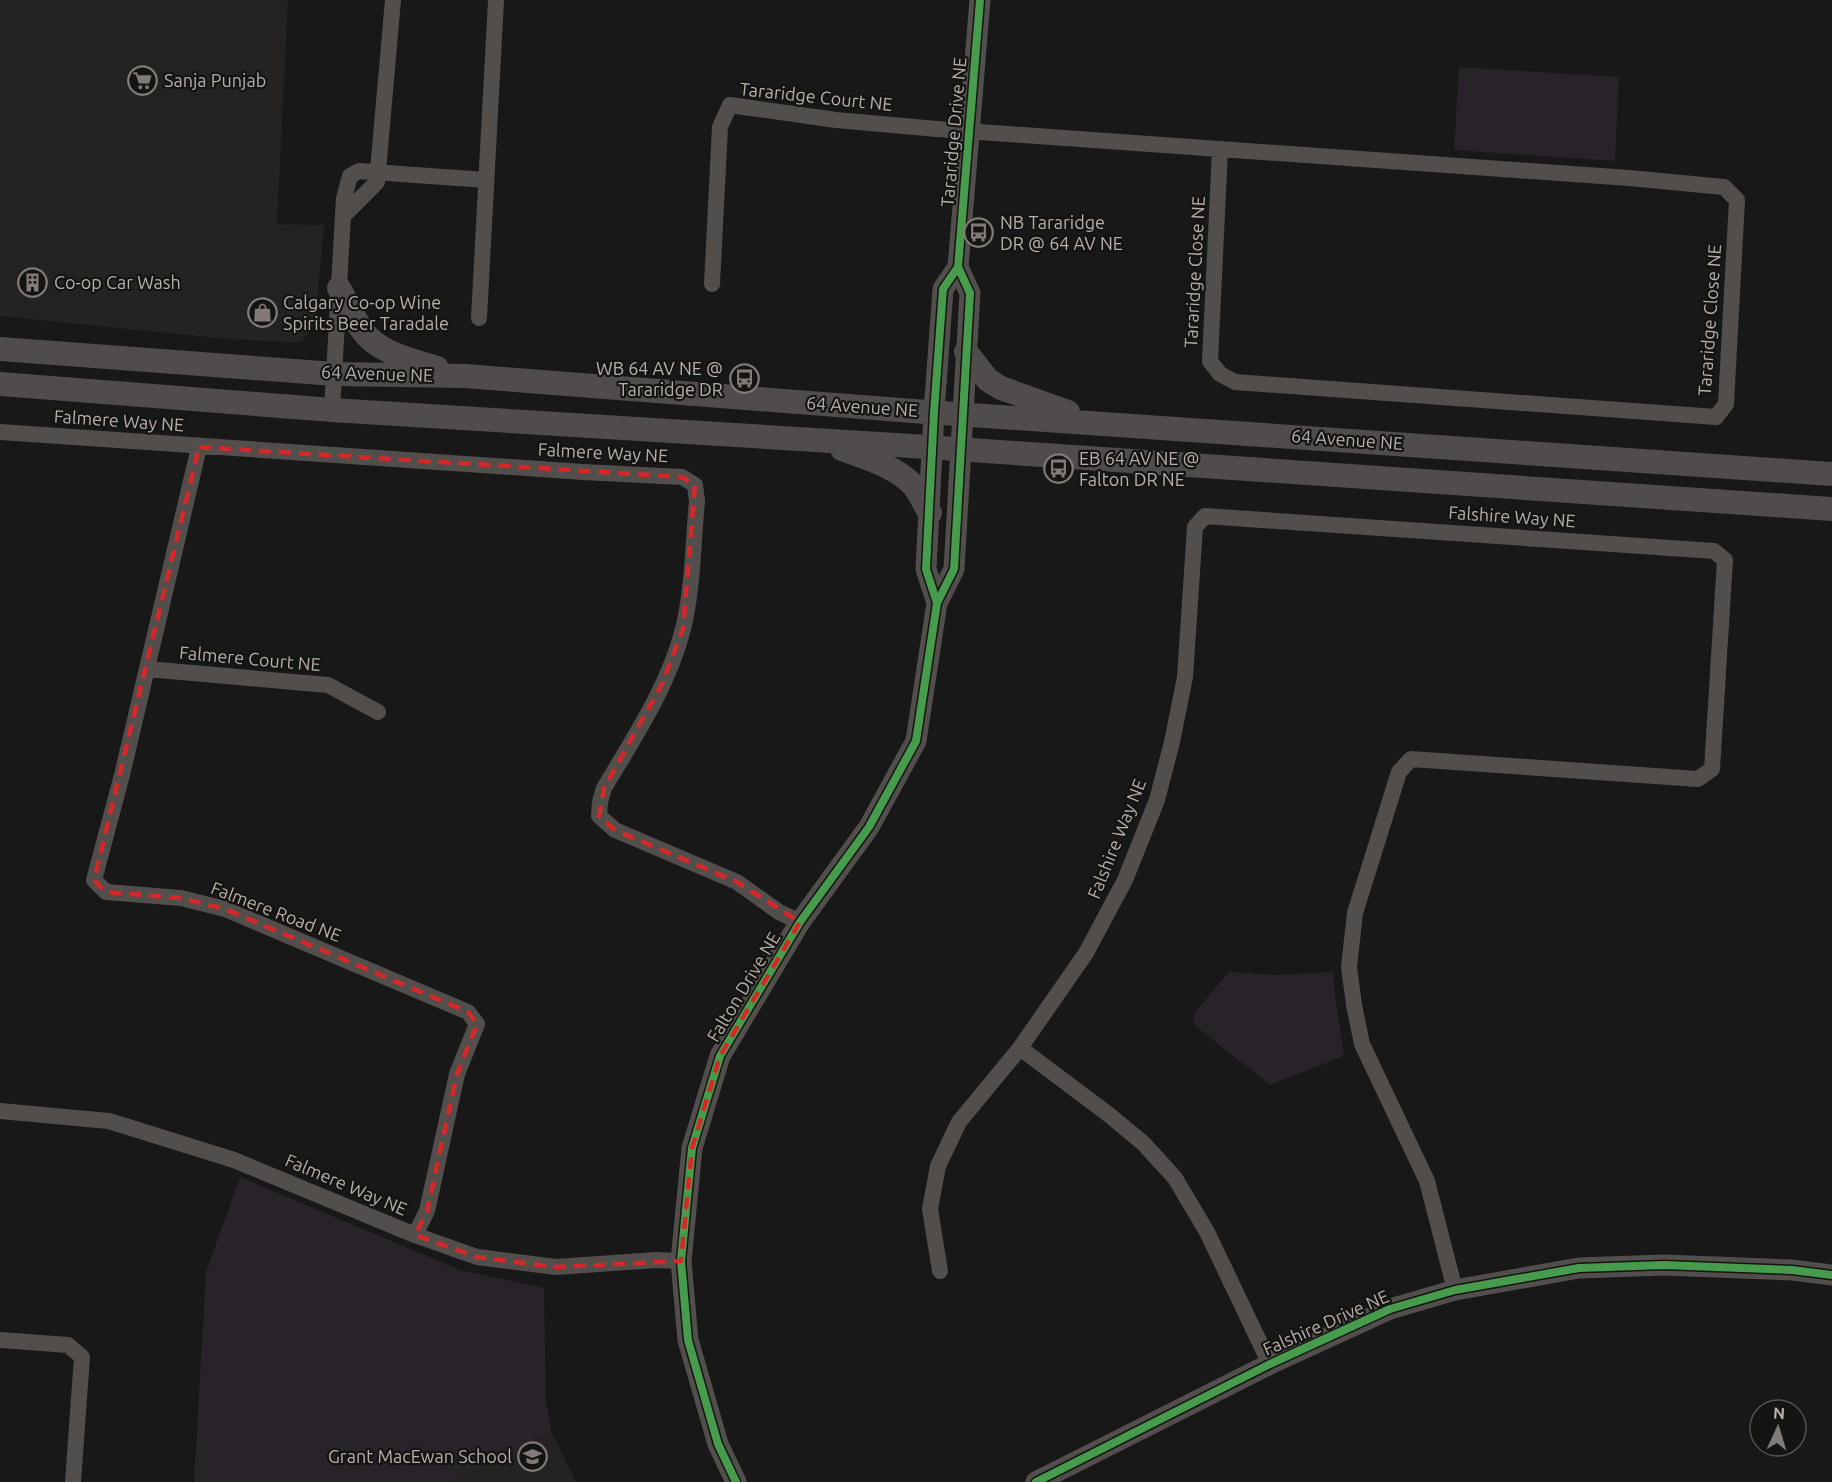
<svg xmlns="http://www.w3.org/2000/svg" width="1832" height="1482" font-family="Ubuntu,sans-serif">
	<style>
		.built { fill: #242322 }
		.green { fill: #282229 }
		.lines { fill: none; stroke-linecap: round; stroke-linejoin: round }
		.minor { stroke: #514e4c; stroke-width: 16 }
		.tertiary { stroke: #514e4c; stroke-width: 21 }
		.secondary { stroke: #4f4c4b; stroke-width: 24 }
		.cycleway-casing { stroke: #141412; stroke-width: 11 }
		.cycleway { stroke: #469c4c; stroke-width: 8 }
		.marked { fill: none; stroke: #d62828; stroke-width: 4.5; stroke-dasharray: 12 8; stroke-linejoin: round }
		.labels { text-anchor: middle; stroke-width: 4.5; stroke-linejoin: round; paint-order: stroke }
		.poi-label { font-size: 18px; fill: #b9afa9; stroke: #141412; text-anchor: start }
		.street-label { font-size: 18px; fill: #b9afa9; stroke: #141412 }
	</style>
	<rect width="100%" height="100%" fill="#181818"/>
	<!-- built -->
	<path class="built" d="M0,0H288L277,224L324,225L315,325L301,343L226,339L0,316Z
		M551,1431L576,1482H453Z"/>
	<!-- green -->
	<path class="green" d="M1459,67L1619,77L1615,161L1454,150Z
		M1229,972L1275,975L1333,972L1335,995L1344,1056L1270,1085L1193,1024L1195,1012Z
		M240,1177L460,1270L544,1288L546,1402L551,1431L453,1482H194L206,1272Z"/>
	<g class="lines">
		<!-- minor -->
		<path class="minor" d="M344,215L377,182L393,0
			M712,284L720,127L730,105L836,120L937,129L1629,178L1724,187L1737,200L1726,404L1716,417L1235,382L1220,374L1210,361L1220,150
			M479,318L496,0
			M332,410L344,198L350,176L359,171L486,180
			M0,432L583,472L682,477L695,485L697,501C693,542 693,589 683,629C669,685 634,738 604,788L600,802L599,816L615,830L737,882L779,912L800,922
			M199,447L122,775L94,880L106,892L181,898L225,909L468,1012L477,1024L457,1074L427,1211L415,1235
			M147,669L328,685L378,712
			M1020,1048L1108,1114L1143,1143L1175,1178L1207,1232L1270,1364
			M0,1111L109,1121L234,1160L415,1235L477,1257L556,1267L656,1260L681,1261
			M940,1271L930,1209L938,1166L959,1122L1020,1048L1086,953L1125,880L1157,800L1172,742L1185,677L1195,527L1205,516L1714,551L1725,560L1712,769L1698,779L1411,759L1399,772L1355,913L1349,967L1354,1005L1362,1044L1427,1181L1455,1290
			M0,1340L68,1345L82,1357L73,1482"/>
		<!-- tertiary -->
		<path class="tertiary" d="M937,603L926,569L934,412L943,289L958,267
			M736,1482L718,1444L688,1340L681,1261L692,1148L720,1056L800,922L869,827L916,741L937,603L954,569L970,293L958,267L980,0
			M1036,1482L1270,1364L1390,1309L1455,1290L1579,1268L1664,1265L1792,1270L1832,1275"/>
		<!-- secondary -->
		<path class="secondary" d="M339,288C347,302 353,317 362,330C378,353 412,360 437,368
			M0,349L335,374L465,376L913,411L1832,474
			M966,352L988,380L1001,388L1068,412
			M0,384L332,410L912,446L1832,509
			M842,449C866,458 895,466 913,485C920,493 924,504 930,513"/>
		<defs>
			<path id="cycleway" d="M937,603L926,569L934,412L943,289L958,267
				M736,1482L718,1444L688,1340L681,1261L692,1148L720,1056L800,922L869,827L916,741L937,603L954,569L970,293L958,267L980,0
				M1036,1482L1270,1364L1390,1309L1455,1290L1579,1268L1664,1265L1792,1270L1832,1275"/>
		</defs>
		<!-- cycleway casing -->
		<use href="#cycleway" class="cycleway-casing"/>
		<!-- cycleway -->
		<use href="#cycleway" class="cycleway"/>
	</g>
	<!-- marked area -->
	<path class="marked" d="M199,447L682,477L695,485L683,629L662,684L604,788L599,816L615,830L737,882L800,922L720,1056L692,1148L681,1261L556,1267L477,1257L415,1235L427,1211L457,1074L477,1024L468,1012L225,909L181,898L106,892L94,880Z"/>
	<!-- icons -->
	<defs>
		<symbol id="supermarket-ring" viewBox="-11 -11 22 22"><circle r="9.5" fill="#141412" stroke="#817a76" stroke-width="1.5"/><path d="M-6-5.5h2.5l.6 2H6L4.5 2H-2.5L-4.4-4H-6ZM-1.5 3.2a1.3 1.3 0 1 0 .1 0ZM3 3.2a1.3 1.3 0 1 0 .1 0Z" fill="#817a76"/></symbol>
		<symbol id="bus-ring" viewBox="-11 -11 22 22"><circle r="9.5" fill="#141412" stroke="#817a76" stroke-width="1.5"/><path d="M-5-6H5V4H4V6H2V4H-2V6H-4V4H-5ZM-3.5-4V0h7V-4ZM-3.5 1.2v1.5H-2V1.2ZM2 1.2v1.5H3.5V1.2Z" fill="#817a76"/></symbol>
		<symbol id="building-ring" viewBox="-11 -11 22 22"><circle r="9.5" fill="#141412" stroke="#817a76" stroke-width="1.5"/><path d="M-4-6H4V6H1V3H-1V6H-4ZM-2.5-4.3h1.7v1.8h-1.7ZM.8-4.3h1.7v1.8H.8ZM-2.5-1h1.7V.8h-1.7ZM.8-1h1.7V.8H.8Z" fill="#817a76"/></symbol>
		<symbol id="shop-ring" viewBox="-11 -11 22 22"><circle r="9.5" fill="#141412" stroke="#817a76" stroke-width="1.5"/><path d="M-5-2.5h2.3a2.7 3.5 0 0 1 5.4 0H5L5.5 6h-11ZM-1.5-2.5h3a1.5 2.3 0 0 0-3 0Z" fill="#817a76"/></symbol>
		<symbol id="school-ring" viewBox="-11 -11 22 22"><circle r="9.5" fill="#141412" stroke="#817a76" stroke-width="1.5"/><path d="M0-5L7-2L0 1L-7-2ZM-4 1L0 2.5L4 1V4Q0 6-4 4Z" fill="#817a76"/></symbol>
	</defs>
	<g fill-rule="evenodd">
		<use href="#supermarket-ring" x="126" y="64" width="33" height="33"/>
		<use href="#bus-ring" x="962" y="216" width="33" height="33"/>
		<use href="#building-ring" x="16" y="266" width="33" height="33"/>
		<use href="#shop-ring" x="246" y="296" width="33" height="33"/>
		<use href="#bus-ring" x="728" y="362" width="33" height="33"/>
		<use href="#bus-ring" x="1042" y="452" width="33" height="33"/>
		<use href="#school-ring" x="516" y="1440" width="33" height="33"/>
	</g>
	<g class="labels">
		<!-- poi labels -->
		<g class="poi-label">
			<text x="164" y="87">Sanja Punjab</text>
			<text x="1000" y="229">NB Tararidge<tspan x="1000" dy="21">DR @ 64 AV NE</tspan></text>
			<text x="54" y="289">Co-op Car Wash</text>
			<text x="283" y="309">Calgary Co-op Wine<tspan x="283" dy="21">Spirits Beer Taradale</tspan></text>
			<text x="723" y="375" text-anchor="end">WB 64 AV NE @<tspan x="723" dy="21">Tararidge DR</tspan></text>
			<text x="1079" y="465">EB 64 AV NE @<tspan x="1079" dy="21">Falton DR NE</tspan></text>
			<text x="512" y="1463" text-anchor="end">Grant MacEwan School</text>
		</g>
		<!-- street labels -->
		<g class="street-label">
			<text transform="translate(816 97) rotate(6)" y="6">Tararidge Court NE</text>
			<text transform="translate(954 132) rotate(-85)" y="6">Tararidge Drive NE</text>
			<text transform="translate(1195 272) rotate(-87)" y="6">Tararidge Close NE</text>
			<text transform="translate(1710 320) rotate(-86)" y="6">Tararidge Close NE</text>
			<text transform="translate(377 374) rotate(2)" y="6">64 Avenue NE</text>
			<text transform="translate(862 407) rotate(4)" y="6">64 Avenue NE</text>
			<text transform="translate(119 421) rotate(4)" y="6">Falmere Way NE</text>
			<text transform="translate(1347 440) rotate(4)" y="6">64 Avenue NE</text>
			<text transform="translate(603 453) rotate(3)" y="6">Falmere Way NE</text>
			<text transform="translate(1512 517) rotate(4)" y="6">Falshire Way NE</text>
			<text transform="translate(250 659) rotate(5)" y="6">Falmere Court NE</text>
			<text transform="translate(1117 839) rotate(-68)" y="6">Falshire Way NE</text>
			<text transform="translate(276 912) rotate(21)" y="6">Falmere Road NE</text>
			<text transform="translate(744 987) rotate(-59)" y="6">Falton Drive NE</text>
			<text transform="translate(346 1185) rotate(23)" y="6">Falmere Way NE</text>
			<text transform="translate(1326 1323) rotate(-24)" y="6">Falshire Drive NE</text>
		</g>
	</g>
	<!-- north arrow -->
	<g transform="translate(1778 1428) rotate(4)"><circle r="28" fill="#141412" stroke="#56524e" stroke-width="1.5"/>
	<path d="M0-4.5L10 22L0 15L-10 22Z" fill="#817a76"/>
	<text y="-9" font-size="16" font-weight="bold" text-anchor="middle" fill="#b9afa9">N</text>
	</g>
</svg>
